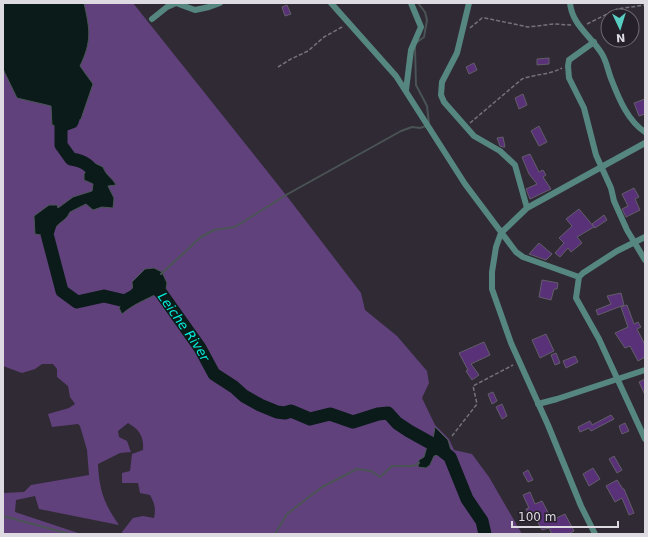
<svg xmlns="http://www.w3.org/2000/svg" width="648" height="537" font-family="'DejaVu Sans',sans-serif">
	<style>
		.green { fill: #61417c }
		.water { fill: #0a1b19; stroke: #4a5455 }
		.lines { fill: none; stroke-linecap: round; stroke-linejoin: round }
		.stream { stroke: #4a5455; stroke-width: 2 }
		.river { stroke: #0a1b19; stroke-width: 13 }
		.building { fill: #593178; stroke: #635d69 }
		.path { stroke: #76727b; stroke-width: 1.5; stroke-dasharray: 4 2; stroke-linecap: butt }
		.minor { stroke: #558680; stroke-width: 6 }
		.labels { text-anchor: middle; stroke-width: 4; stroke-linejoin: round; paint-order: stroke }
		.water-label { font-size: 13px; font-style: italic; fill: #04eedd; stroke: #25202a }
	</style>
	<rect width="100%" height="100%" fill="#2f2a34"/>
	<!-- green -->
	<path class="green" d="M3,3H133L286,195L361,293L365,310L397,336L427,371L429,383L422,398L435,425L449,439L454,450L472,454L489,477L522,534H123L122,532L133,518L143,516L154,518C156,509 155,504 150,495L140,493L138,483H122V473L130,471L132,454L143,450C144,437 140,430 128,423L118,431L119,437L127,441L131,452L120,453L98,464C99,489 104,504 119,525L39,509L35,496L16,500L15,512L81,534H3V493L24,492L31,485L89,475L87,450L80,426L78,424L52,427L48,414L69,408L75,404L70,397L68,386L57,377V369L53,364H42L35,369L22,373L3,366Z"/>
	<!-- water -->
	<path class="water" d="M3,3H84C90,30 92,41 80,66L93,84L81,119L66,129L52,125L51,106L17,98L3,69Z
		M86,159L103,167C107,177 112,177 116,185L108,186L114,198L113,208L102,207L93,210L86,204L70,212C67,218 65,219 60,223C51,231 48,237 35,234L34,216L49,205H57L58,208L73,197L92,191L93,184L84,180V174L89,167Z
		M154,268L162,272L167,283L166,289C151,298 136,302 122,314L119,308L133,291L132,282L145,269Z
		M435,427L448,440L455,464L451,466C446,459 443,453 434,456L430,465L426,468L418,467L419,460L424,457L428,443L433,439Z"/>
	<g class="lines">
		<!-- stream -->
		<path class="stream" d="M416,43L424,37L427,20L425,12L418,3
			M415,48L416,85L427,106L429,124
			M161,274L201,237L214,230L235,227L286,195L401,131L412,127L420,128L426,126
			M3,516L70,534
			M275,534L287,514L322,487L357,469L371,471L380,477L392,466H413L419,463"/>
		<!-- river -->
		<g class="river">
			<path d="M73,119L72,122L61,126V145L71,159C85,161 91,166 97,178"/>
			<path id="s1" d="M54,219L51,221L47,234L62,291L77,302L104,296L125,301L134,296L142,289L154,286L161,293L200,348L214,374L234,387L244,396L260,405L277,412L285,413L291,411L310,419L330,414L353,422L378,414L388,413L397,423L409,431L436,446L450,457L467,499L482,521L485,534"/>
		</g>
	</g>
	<!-- building -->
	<path class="building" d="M287,5L291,14L285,16L282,7Z
		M549,58V64L537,65V59Z
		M474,63L477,70L469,74L466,67Z
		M523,94L527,105L519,109L515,98Z
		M645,99V114L639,116L634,103Z
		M539,126L547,142L539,146L531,131Z
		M503,137L505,147H503L500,146L497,138Z
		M530,154L539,172L543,170L546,175L543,177L551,189L530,199L526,189L537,184L529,174L522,157Z
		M634,188L639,197L635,199L640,210L626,217L622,209L628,206L622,194Z
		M579,209L594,227L577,237L582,243L571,252L568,248L560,257L555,253L564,243L559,238L572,226L566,219Z
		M604,215L607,220L595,228L592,224Z
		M539,243L552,254L546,260L529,254Z
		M542,280L558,283L557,289H554L551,300L539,297Z
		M621,293L624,305L598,315L596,310L611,304L607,296Z
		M627,305L634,324L638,322L641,327L637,329L645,345V357L638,361L630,346L625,348L615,333L628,327L621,307Z
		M546,334L554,351L540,358L532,340Z
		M484,342L490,355L471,364L479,375L472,380L466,371L468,370L459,353Z
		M556,353L560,363L555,365L551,355Z
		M575,356L578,362L566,368L563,361Z
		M645,379V395L639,382Z
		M493,392L497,401L492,404L488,394Z
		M502,404L507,416L502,419L496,407Z
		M611,415L614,419L591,431L589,428L580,432L578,427L590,421L592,425Z
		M625,423L629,431L622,434L619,426Z
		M614,456L622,470L617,473L609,459Z
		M593,468L600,479L589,486L583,474Z
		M528,470L533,480L528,482L523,473Z
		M617,480L623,489H624L634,513L629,515L622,498L615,502L606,486Z
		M530,492L535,504L542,501L552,520L565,514L574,531L568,534H552L549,528L542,530L534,515L530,517L526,509L529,508L523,495Z"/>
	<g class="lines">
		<!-- path -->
		<path class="path" d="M587,24L617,9L645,5
			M470,28L482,18H485L528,27L554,24L571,25
			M278,67L291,59L308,51L324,37L344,26
			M470,123L522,79C535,74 549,75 562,68
			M452,436L477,404L473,386L513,365"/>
		<!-- minor -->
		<path class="minor" d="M331,3L396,76L465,184L516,252L523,257L579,277
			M469,3L457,53L442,82L441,95L444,102L474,136L500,151L515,165L527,208
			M570,3C572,25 591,36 602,54C607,62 608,72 612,81C619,99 628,121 645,132
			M152,19L167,7L176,3L195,10L209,7L220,3
			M594,42L569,60L568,66L569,78L584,108L596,155L611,188L614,201L627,230L645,260
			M406,90L411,50L421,27L411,3
			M645,237L617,251L583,273L579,277L576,298L599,339L645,439
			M538,404L557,399L645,370
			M595,534L581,506L548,425L511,343L492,289V272L496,247L501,233L527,208L645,143"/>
	</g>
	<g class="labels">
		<!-- water labels -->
		<g class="water-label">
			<text dy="5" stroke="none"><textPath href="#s1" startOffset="228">Leiche River</textPath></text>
		</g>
	</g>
	<!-- border -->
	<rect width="648" height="537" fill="none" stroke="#dedae1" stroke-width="8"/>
	<!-- north arrow -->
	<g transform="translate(620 28) rotate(176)"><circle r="19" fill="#25202a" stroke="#6f6a73"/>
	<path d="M0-3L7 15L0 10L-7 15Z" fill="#57cec1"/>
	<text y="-6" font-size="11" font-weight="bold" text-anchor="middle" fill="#dedae1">N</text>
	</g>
	<!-- scale -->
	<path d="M512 521v6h106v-6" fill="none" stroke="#dedae1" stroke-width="2"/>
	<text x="518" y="521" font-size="12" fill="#dedae1" stroke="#25202a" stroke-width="3" paint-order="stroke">100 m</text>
</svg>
